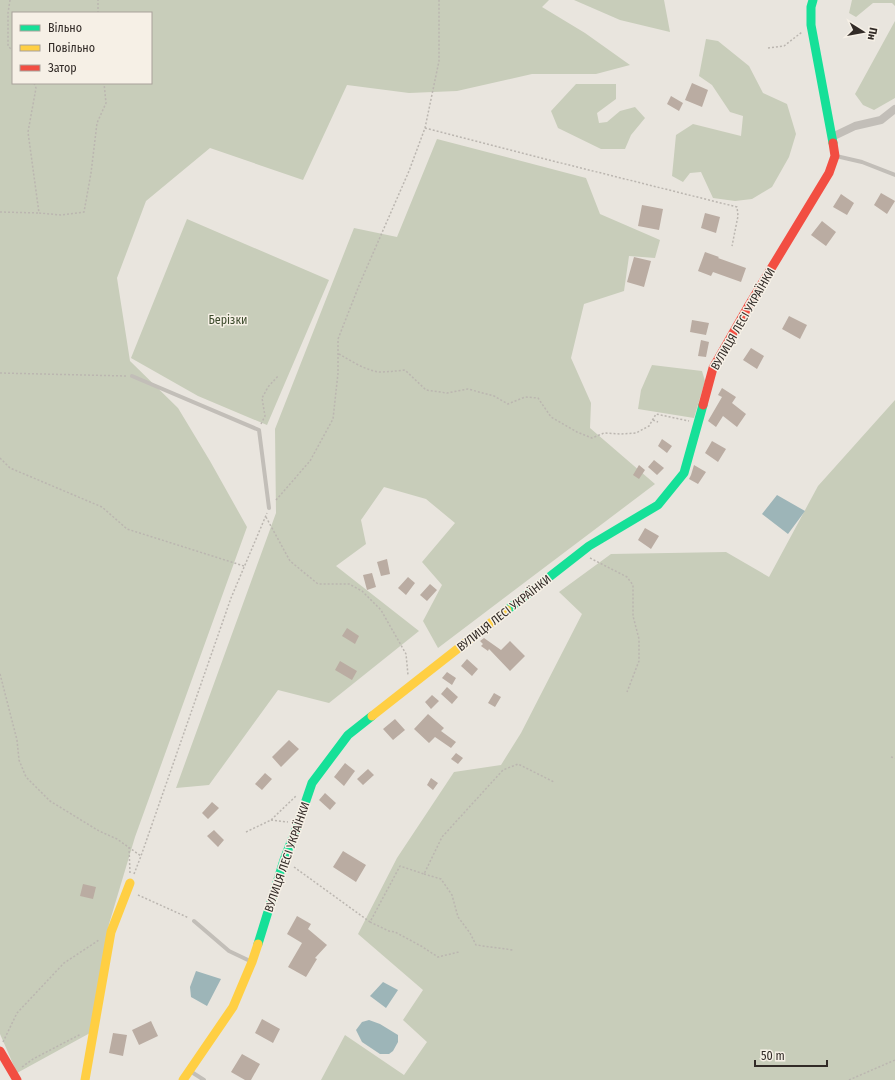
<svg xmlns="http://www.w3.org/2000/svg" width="895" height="1080" font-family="'Fira Sans Condensed',sans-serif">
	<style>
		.green { fill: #c8cdba; fill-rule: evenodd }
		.water { fill: #9db5b8 }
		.building { fill: #baaca2 }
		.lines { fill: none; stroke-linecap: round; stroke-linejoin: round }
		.path { stroke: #bbb6b0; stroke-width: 1.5; stroke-dasharray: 2 2; stroke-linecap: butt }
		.lane { stroke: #c2beb8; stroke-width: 4 }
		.street { stroke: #c2beb8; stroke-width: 8 }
		.fast { stroke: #16e098; stroke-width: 9 }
		.slow { stroke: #ffcf43; stroke-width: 9 }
		.jam { stroke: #f24e42; stroke-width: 9 }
		.labels { text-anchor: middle; stroke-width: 3; stroke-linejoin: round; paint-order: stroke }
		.street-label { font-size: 12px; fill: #322b27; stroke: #f6f0e6 }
		.park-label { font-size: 12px; fill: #3e4c2e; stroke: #f6f0e6 }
	</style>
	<rect width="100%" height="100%" fill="#e9e5de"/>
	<!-- green -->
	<path class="green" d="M0,0H549L542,7L585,33L630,65L596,74H532L457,91L409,93L347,85L303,180L210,148L146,201L117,278L130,361L178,408L210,461L247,527L135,837L109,924L90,1033L17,1073L0,1034ZM13,13H151V83H13Z
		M574,0H664L670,32L620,20Z
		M852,0H895V6L892,3H873L856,17L849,13Z
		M895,21V98L874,110L863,105L855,94Z
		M706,39L718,41L749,66L763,93L787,104L796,134L789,157L772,187L752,199L735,201L713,198L701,172L690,173L683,182L672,176L676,135L693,124L741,136L743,116L730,112L712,85L699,76Z
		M576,84H616V99L597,113L599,123L607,122L620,111L635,107L645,118L631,135L625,149H601L558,128L551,111Z
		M437,139L586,178L600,214L660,240L655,258L629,256L624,291L584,304L571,358L591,403L590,428L655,484L438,648L423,621L442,585L422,562L455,523L426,499L384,487L361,520L366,544L336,566L419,631L329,703L278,690L209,785L176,788L276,513L275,429L354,228L397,237Z
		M187,219L329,280L267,425L198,396L131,358Z
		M652,365L702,371L705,381L694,418L638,409L641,390Z
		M895,400V1080H321L345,1035L404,1075L427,1042L403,1020L423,990L358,934L397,858L454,772L501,765L521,733L582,614L559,592L611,554L726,552L769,577L818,486Z"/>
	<!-- water -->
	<path class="water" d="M777,495L805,511L788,534L762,514Z
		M196,971L221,979L207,1006L191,997L190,987Z
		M383,982L398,990L386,1008L370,996Z
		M369,1020L380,1024L398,1035V1042L393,1051L389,1054H380L362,1042L356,1030L362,1022Z"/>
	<!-- building -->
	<path class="building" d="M692,83L708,90L702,107L685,100Z
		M671,96L683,103L679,111L667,104Z
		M881,193L895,201L887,214L874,205Z
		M841,194L854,203L847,215L833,207Z
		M642,205L663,209L659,230L638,226Z
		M705,213L720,217L716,233L701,228Z
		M822,221L836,232L826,246L811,235Z
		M705,252L719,257L718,258L746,268L741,282L713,272L711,276L698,271Z
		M634,257L651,261L644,287L627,282Z
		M789,316L807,325L800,339L782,329Z
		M692,320L709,323L706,335L690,332Z
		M701,340L709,342L706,357L698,356Z
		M751,348L764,356L757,369L743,360Z
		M722,388L736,397L732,403L746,414L737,427L723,416L716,427L708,421L722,397L718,395Z
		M662,439L672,446L667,453L658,446Z
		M712,441L726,449L718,462L705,453Z
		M654,460L664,468L657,475L648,467Z
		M639,465L645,470L639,479L633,475Z
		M694,465L706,472L698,484L689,479L691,475Z
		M645,528L659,536L651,549L638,540Z
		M387,559L390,574L381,576L377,562Z
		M372,573L376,587L367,590L363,575Z
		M408,577L415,583L406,595L398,588Z
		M430,584L437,590L427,601L420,595Z
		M347,628L359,636L355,644L342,636Z
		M484,638L501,650L510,641L525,656L510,671L489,649L488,651L481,646L483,644L480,641Z
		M467,659L478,669L472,676L461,666Z
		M340,661L357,671L352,680L335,670Z
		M447,672L456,678L452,685L442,678Z
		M447,687L458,697L452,704L441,694Z
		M494,693L501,697L495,707L488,703Z
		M432,695L439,701L431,709L425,702Z
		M428,714L444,728L441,731L456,742L451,748L435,737L429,743L414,729Z
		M395,719L405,730L393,740L383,729Z
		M289,740L299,749L281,767L272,757Z
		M456,753L463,758L458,764L451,759Z
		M345,763L355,771L344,786L334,777Z
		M368,769L374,775L363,785L357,779Z
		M265,773L272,779L262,790L255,784Z
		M431,778L438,783L433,790L427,785Z
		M325,793L336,803L330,810L319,800Z
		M212,802L219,808L208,819L202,813Z
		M214,830L224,840L218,847L207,836Z
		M343,851L366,865L356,882L333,867Z
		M83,884L96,887L93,899L80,896Z
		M297,916L311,924L308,929L327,945L315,958L317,959L306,977L288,967L302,943L287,934Z
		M262,1019L280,1029L273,1043L255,1033Z
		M151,1021L158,1036L139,1045L132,1030Z
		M113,1033L127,1035L123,1056L109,1053Z
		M242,1054L260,1064L251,1080H245L231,1072Z"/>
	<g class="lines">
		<!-- path -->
		<path class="path" d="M10,0L8,13V46L13,51
			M98,13V0
			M768,48L784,46L802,32
			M34,83L36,88L28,132L39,213L61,215L84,212L91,173L97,123L106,103L104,83
			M425,128L545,159L737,207L738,216L732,246
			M0,212L39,213
			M339,354C351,361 365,370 379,372C388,372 396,371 405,370L426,390L447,393L468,389L494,396L508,404L525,397L538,398L551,417L577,432L592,438L604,433L621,434L636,433L649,426L656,414L689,421
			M0,373L126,376
			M653,420L658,422
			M261,424L265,416L262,398L268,387L278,376
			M0,458L10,468L102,507L127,529L244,566
			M276,500L310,461L333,419L338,373V339L360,283L409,171L425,128L439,61V0
			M266,517L290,561L318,584H349L362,591L381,610L406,654L408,675
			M590,558L627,577L633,585V616L639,639V661L627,692
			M0,674L17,740L19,760L26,777L50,801L99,831L117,839L141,856
			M891,757L895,758
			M271,820L288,822
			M246,832L271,820L296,796
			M129,847L130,873
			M294,867L370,922L400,866L424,874L442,837L503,770L518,764L554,782
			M134,874L141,856L231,598L267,513
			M424,874L441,879L452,895L458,917L470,933L476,945L513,950
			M138,895L189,918
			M370,922L389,931L395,932L421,946L438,957L459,952
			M3,1042L17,1013L64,963L99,940
			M22,1067L33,1059L81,1034
			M849,1080L895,1060"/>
		<!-- lane -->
		<path class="lane" d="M836,156L862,162L895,175
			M132,376L259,430L269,508
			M194,921L229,951L250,961
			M190,1071L204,1080"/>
		<!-- street -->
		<path class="street" d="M832,137L855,126L881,120L895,109"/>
		<!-- fast -->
		<path class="fast" d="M813,0L811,7V25L833,143
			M507,610L589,546L658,505L684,473L703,405
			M258,944L284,860L298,824L312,783L348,735L372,716"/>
		<!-- slow -->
		<path class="slow" d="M372,716L507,610
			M85,1080L111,932L130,883
			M183,1080L233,1007L252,962L258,944"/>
		<!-- jam -->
		<path class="jam" d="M703,405L713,368L749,305L829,173L835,156L833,143
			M0,1051L17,1080"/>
	</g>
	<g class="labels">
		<!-- street labels -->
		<g class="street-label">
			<text transform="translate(743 319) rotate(-60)" y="4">ВУЛИЦЯ ЛЕСІ УКРАЇНКИ</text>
			<text transform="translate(504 613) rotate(-38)" y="4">ВУЛИЦЯ ЛЕСІ УКРАЇНКИ</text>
			<text transform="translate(287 857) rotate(-71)" y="4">ВУЛИЦЯ ЛЕСІ УКРАЇНКИ</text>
		</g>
		<!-- park labels -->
		<g class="park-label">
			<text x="228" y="324">Берізки</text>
		</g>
	</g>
	<!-- legend -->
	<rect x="12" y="12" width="140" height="72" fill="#f6f0e6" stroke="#a8a19a"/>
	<rect x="20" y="25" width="20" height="6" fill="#16e098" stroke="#a8a19a"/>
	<text x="48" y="32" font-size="12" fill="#322b27">Вільно</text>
	<rect x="20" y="45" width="20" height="6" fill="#ffcf43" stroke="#a8a19a"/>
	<text x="48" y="52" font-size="12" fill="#322b27">Повільно</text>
	<rect x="20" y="65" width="20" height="6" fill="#f24e42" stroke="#a8a19a"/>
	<text x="48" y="72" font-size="12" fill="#322b27">Затор</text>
	<!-- north arrow -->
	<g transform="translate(863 32) rotate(101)" stroke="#f6f0e6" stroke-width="3" paint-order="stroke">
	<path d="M0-3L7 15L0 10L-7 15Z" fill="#322b27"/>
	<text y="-6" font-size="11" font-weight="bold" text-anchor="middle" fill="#322b27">Пн</text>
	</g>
	<!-- scale -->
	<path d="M755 1060v6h72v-6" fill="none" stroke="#322b27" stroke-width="2"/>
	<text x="761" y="1060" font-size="12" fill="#322b27" stroke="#f6f0e6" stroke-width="3" paint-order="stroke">50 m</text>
</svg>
